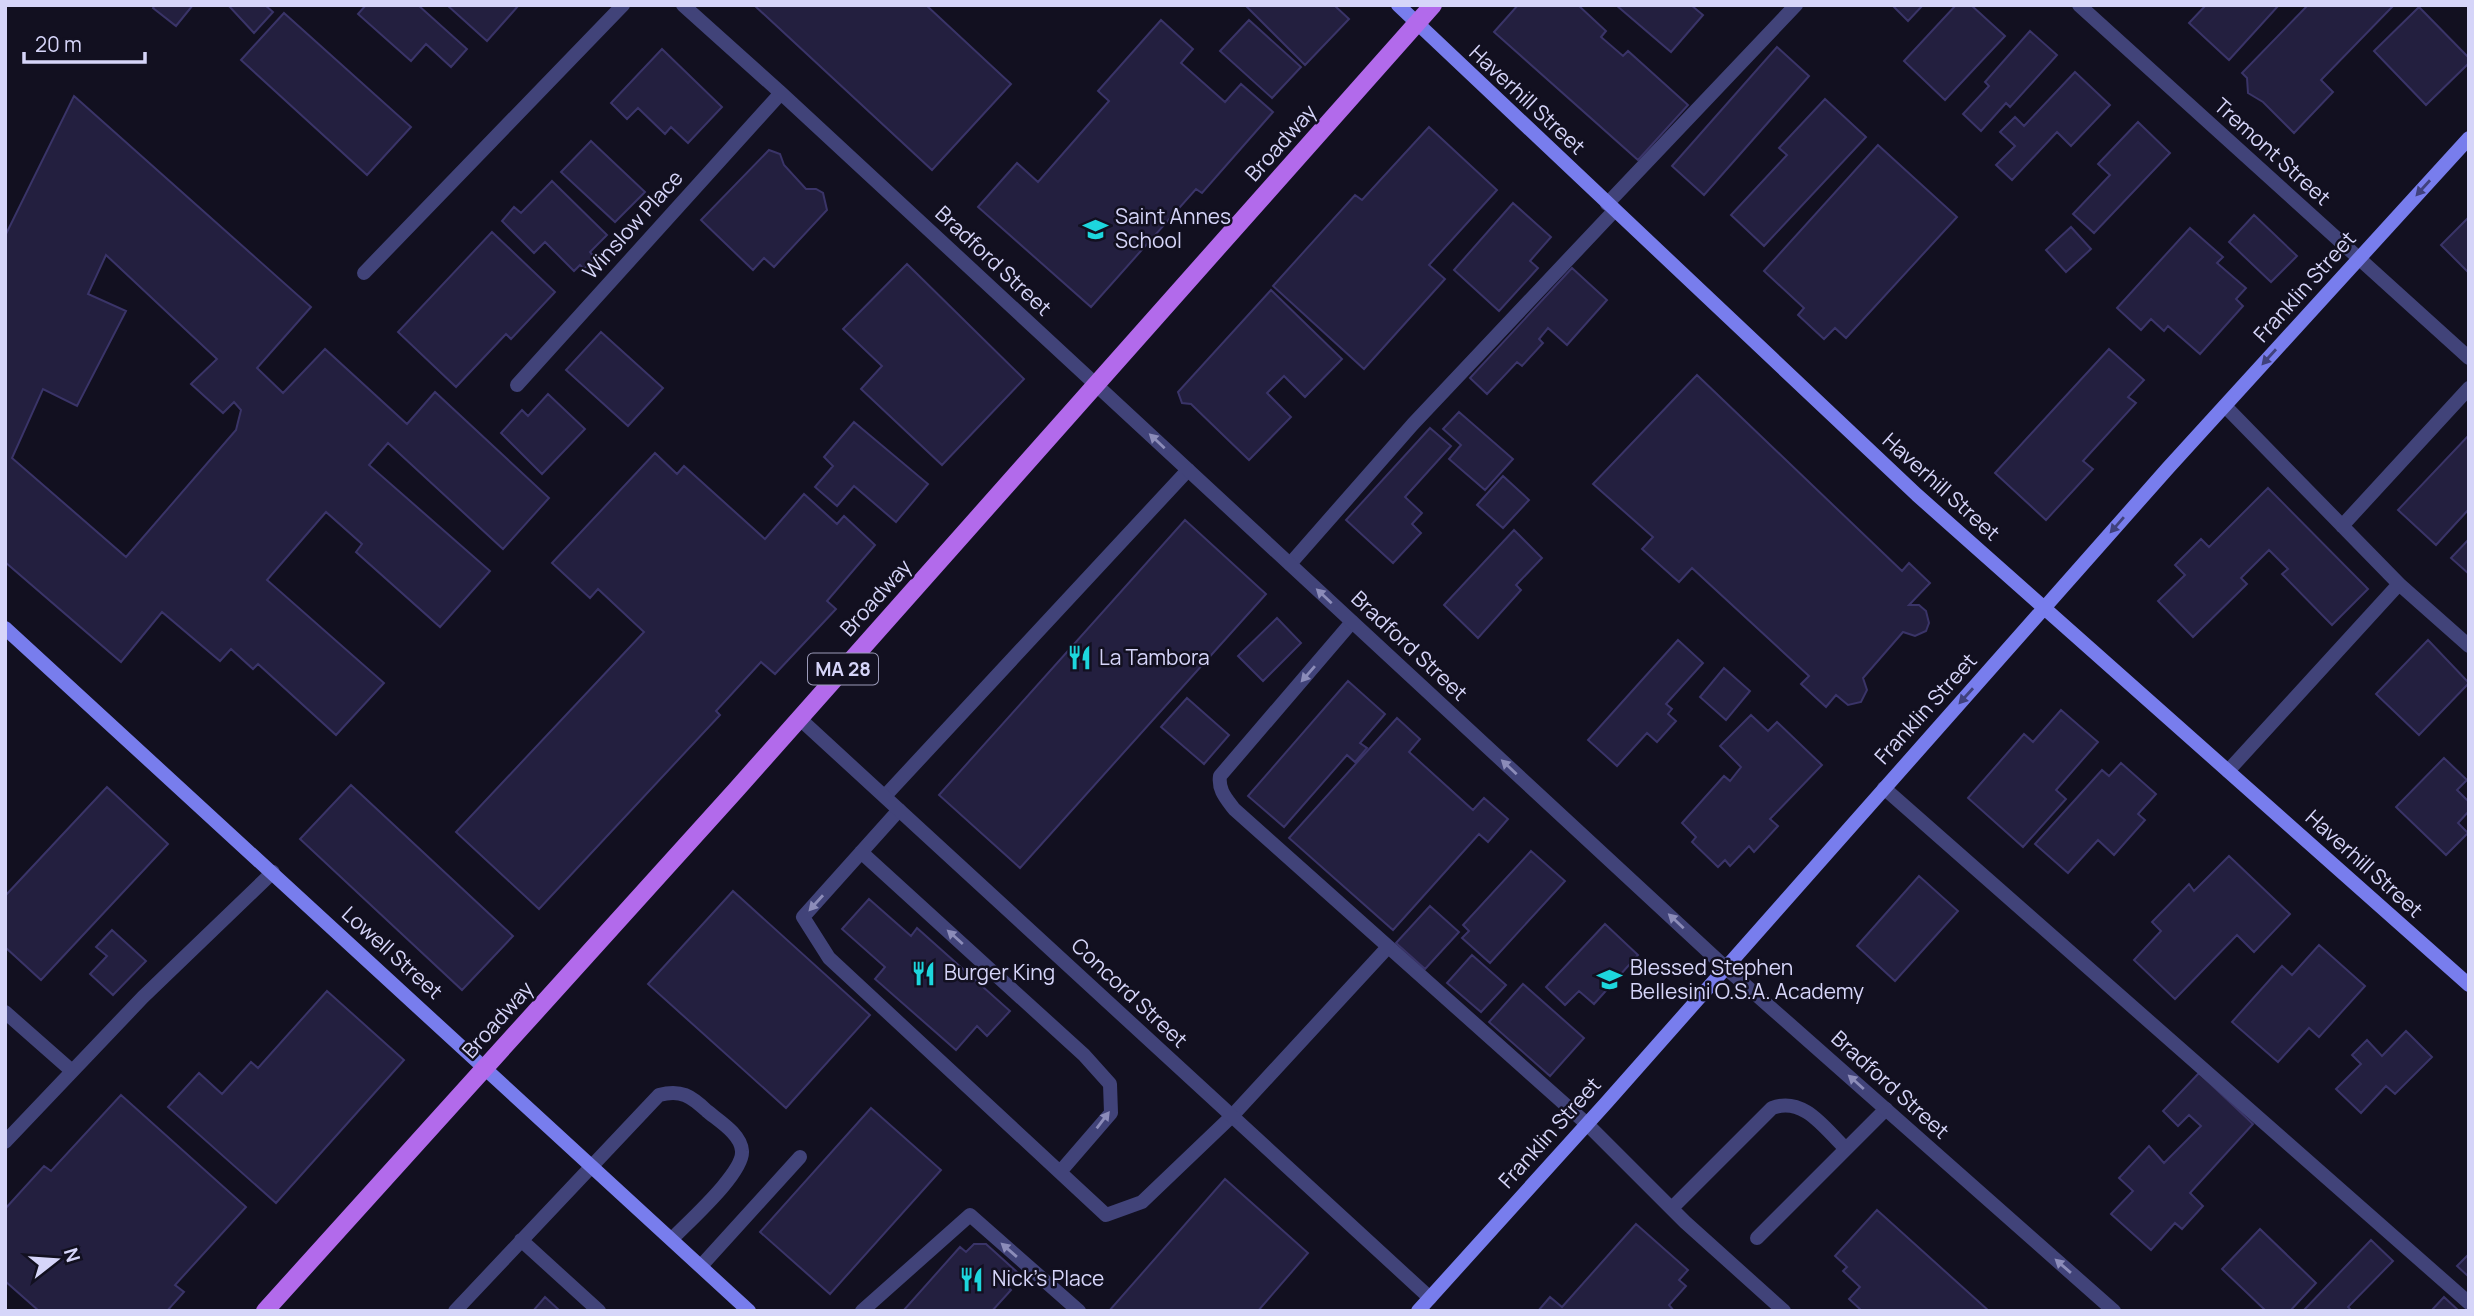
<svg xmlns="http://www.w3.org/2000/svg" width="2474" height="1316" font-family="Manrope,sans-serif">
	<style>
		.building { fill: #231f3f; stroke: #3a3468; stroke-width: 2; fill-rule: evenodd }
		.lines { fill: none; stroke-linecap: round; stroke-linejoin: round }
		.lane { stroke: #414379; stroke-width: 14 }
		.street { stroke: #414379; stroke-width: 14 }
		.secondary { stroke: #787ded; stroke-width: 14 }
		.primary { stroke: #b26aeb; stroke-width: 18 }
		.oneway { fill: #40417c }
		.oneway2 { fill: #8c8cb9 }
		.labels { text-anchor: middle; stroke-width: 5; stroke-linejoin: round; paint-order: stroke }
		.shield { fill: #121020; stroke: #9b9ab8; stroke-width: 2 }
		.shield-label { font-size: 19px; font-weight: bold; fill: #d6d5f9 }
		.street-label { font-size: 21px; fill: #d6d5f9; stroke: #121020 }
		.poi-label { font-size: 21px; fill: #d6d5f9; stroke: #121020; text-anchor: start }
	</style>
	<rect width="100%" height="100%" fill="#121020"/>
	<!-- building -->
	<path class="building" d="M155,5H193L176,26L153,8Z
		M228,5H265L273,12L254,33Z
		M366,5H418L467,49L451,67L426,44L411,61L358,14Z
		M447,5H519L487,41Z
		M754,5H926L1011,84L932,170Z
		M1245,5H1334L1349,19L1305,65Z
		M1518,5H1578L1606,31L1601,37L1623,56L1628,51L1688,105L1638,160L1494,32Z
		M1616,5H1691L1703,15L1671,52Z
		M1892,5H1923L1908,21Z
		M1956,5H1971L2005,36L1945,100L1904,61Z
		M2206,5H2279L2229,60L2189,23Z
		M2308,5H2394L2321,80L2333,92L2294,133L2263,102L2248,93L2247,78L2242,73Z
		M2419,7L2469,58V63L2426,105L2374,51Z
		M284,13L411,127L367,175L241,60Z
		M1161,20L1193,49L1181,63L1225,102L1241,84L1273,112L1202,193L1196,189L1091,307L978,207L1017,163L1038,182L1109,101L1098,91Z
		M1249,20L1301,67L1272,98L1220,51Z
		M2030,31L2057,55L2010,107L2006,103L1981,131L1963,114L1989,86L1985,82Z
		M1777,47L1809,76L1704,195L1672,166Z
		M662,49L722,107L688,143L671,127L665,134L638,108L627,119L611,103Z
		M2075,72L2110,105L2071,146L2057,132L2012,180L1996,165L2015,146L2000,132L2015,117L2024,126Z
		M74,96L311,307L257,368L283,393L325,349L407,424L435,392L549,498L503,549L388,443L369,465L490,571L440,627L356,552L362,544L326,512L267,580L384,683L336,735L258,664L253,669L231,649L220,661L162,612L121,662L5,562V236ZM106,255L217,359L191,384L223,413L234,402L241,410L236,430L126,557L12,458L43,389L77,406L126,311L88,294Z
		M1825,99L1866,137L1764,246L1731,215L1787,155L1779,148Z
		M2138,122L2170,153L2094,233L2073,214L2110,175L2098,164Z
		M1429,127L1497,190L1429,265L1445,279L1364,369L1273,286L1355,195L1362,200Z
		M591,141L645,192L615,222L561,172Z
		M1878,145L1957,217L1846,338L1835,328L1824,339L1798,315L1804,308L1764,271Z
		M769,150L780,154L784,165L806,189H816L823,193L827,210L774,267L764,258L753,270L701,220Z
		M552,181L607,235L590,252L595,258L584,269L580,265L574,271L545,242L534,253L502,221L514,207L521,213Z
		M1513,203L1551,237L1530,261L1538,268L1499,311L1454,270Z
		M2254,215L2297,256L2271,282L2229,242Z
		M2469,217V273L2441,245Z
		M2071,227L2091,249L2066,272L2046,250Z
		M2190,228L2223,257L2217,263L2246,288L2236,299L2243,306L2200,354L2168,326L2164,331L2151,319L2141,330L2117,308Z
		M492,232L555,292L511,339L506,334L456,387L398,332Z
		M907,264L1024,379L942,465L861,389L882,366L843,329Z
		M1572,268L1607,300L1567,345L1548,328L1539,339L1543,343L1522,366L1517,362L1487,394L1470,378Z
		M1271,290L1342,359L1305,397L1284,376L1267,393L1291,417L1249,460L1191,404L1182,403L1178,392Z
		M601,332L663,388L628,426L566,370Z
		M2109,349L2144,380L2128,397L2136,403L2083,461L2093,469L2046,520L1995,473Z
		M1697,375L1902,571L1909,563L1930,583L1909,605H1919L1926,611L1929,623L1926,631L1915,636L1903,632L1863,678L1867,690L1861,702L1848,705L1836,695L1826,707L1801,684L1809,676L1692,568L1679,582L1642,549L1653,537L1593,484Z
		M548,394L585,429L542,474L501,433L522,410L528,416Z
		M1459,412L1513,459L1485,490L1449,459L1461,445L1443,429Z
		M854,422L928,484L896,522L854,486L837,506L815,487L833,466L824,457Z
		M1430,428L1451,446L1405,497L1422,513L1412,524L1421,533L1393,563L1346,520Z
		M2469,435V509L2436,545L2398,510Z
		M655,453L677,474L684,466L765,539L804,494L837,524L844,516L875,545L827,601L836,609L775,674L761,662L716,711L720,715L539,909L456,832L644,632L598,589L590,598L552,563Z
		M1503,476L1529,500L1503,528L1477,505Z
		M2268,488L2368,589L2332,625L2282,574L2288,569L2269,550L2241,578L2247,584L2193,637L2158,601L2185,575L2175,565L2201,539L2209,547Z
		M1185,520L1266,594L1020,868L939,795Z
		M1514,530L1542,558L1516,585L1521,590L1478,638L1444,605Z
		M2469,539V574L2451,558Z
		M1277,618L1301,643L1263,681L1238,656Z
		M1678,640L1703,663L1666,704L1672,709L1668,714L1676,721L1657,742L1647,733L1617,766L1588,740Z
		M2428,640L2469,683L2419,735L2376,694Z
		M1724,668L1750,691L1726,720L1700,697Z
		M1348,681L1385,714L1360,743L1367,748L1355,762L1347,755L1284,827L1248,796Z
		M1187,698L1229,735L1204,764L1161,727Z
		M2061,710L2098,742L2056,790L2066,799L2023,847L1968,798L2024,734L2033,742Z
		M1751,715L1768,731L1777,722L1822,765L1770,819L1778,826L1754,852L1749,846L1730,866L1725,860L1718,867L1692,842L1696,837L1682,823L1724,776L1730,781L1741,767L1720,746Z
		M1397,718L1420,739L1409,752L1473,810L1484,798L1508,819L1488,842L1479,834L1393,930L1289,838Z
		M2444,758L2467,780L2457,790L2469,802V811L2458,823L2468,833L2446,855L2396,807Z
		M2121,763L2156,794L2138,814L2145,820L2114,855L2098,840L2068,873L2035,844L2102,770L2109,776Z
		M351,785L513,936L462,990L300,839Z
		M107,787L168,844L41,980L5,947V896Z
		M1531,851L1565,881L1490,963L1462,938L1469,931L1463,925Z
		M2229,856L2290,914L2254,952L2237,935L2175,999L2134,960L2161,931L2152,922L2189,884L2194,891Z
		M1919,876L1958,911L1895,981L1857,946Z
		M733,891L870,1015L786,1108L648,984Z
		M869,899L911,936L917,928L1010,1011L987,1036L977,1026L956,1050L875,979L885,967L842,929Z
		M1430,906L1459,932L1425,969L1396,943Z
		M1605,924L1638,955L1594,1004L1579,991L1565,1005L1546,987Z
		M112,930L146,961L113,995L90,974L107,956L96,947Z
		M2319,945L2365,986L2319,1037L2309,1028L2278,1062L2232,1022L2282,966L2292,975Z
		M1472,955L1506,985L1481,1012L1447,983Z
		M1523,984L1584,1038L1550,1076L1489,1022Z
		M327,991L404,1060L276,1203L168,1107L199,1073L222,1094L251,1062L258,1068Z
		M2406,1031L2432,1057L2395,1094L2386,1086L2361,1113L2336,1089L2361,1064L2352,1055L2367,1040L2382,1056Z
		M2199,1073L2253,1124L2190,1193L2203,1206L2182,1229L2175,1223L2151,1250L2111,1214L2133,1191L2119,1178L2149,1146L2164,1163L2201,1126L2189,1115L2178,1126L2163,1111Z
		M121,1095L246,1207L175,1285L184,1292L167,1311H39L5,1281V1209L44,1166L51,1171Z
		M871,1108L941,1170L830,1294L760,1232Z
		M1225,1179L1308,1253L1258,1311H1109Z
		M1877,1210L1989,1311H1862L1849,1299L1860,1287L1843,1271L1847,1267L1835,1256Z
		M1636,1224L1688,1270L1679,1280L1686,1286L1669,1305L1674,1311H1538L1550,1297L1562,1307Z
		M2260,1229L2316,1283L2290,1311H2266L2222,1269Z
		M2371,1240L2393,1261L2348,1307L2352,1311H2303Z
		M974,1244H986L1017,1272L1006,1285L1011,1290L992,1311H903L960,1247L966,1252Z
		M2469,1254V1277L2457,1266Z
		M545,1297L560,1311H533Z
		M2444,1297L2459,1311H2431Z"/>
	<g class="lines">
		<!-- lane -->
		<path class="lane" d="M1607,204L1796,5
			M364,273L623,5
			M2225,406L2399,584
			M2342,526L2469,388
			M1290,564L1413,424L1614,211
			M1352,622L1220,776C1218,790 1226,798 1234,809L1587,1124L1685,1222L1784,1311
			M2228,771L2399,584L2469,646
			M1884,788L2469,1303
			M885,796L1188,470
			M899,810L803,917L829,958L1106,1215L1142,1202L1232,1116L1388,947
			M861,852L1084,1055L1110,1084L1111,1113L1060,1172
			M5,1012L72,1071
			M5,1142L143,997L273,872
			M1672,1208L1772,1108C1804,1096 1825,1129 1846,1149
			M1757,1238L1886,1109
			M521,1240L599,1311
			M701,1266L800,1157
			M455,1311L659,1095C681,1089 691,1096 707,1111C719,1121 741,1134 742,1151C744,1173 688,1222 672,1239
			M862,1311L970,1215L1079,1311"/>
		<!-- street -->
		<path class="street" d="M683,5L781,93L1726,968L2114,1311
			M2079,5L2469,358
			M517,385L781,93
			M800,719L1430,1298"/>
		<!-- secondary -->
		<path class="secondary" d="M1398,5L1917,495L2469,985
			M5,628L749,1311
			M1418,1311L1607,1102L2168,468L2469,138"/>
		<!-- primary -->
		<path class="primary" d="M265,1311L736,790L1433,5"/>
	</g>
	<!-- one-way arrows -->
	<defs><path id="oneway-solid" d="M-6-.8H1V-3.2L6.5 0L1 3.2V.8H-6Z" transform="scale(1.75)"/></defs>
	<g class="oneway">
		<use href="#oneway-solid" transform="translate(2423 188) rotate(132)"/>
		<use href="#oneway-solid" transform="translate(2269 357) rotate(132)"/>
		<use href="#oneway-solid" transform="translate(2117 525) rotate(131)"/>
		<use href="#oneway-solid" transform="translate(1966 696) rotate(132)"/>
	</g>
	<g class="oneway2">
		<use href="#oneway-solid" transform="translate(1157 441) rotate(-137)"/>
		<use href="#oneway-solid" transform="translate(1324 596) rotate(-137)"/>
		<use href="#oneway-solid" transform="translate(1308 674) rotate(131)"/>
		<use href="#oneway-solid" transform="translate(1509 767) rotate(-137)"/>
		<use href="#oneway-solid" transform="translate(816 903) rotate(132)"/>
		<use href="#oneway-solid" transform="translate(1676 921) rotate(-137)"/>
		<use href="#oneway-solid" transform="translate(955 937) rotate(-138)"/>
		<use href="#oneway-solid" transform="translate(1856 1082) rotate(-138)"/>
		<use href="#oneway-solid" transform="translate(1103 1120) rotate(-53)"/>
		<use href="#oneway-solid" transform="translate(1009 1250) rotate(-139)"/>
		<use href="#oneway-solid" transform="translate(2063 1266) rotate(-139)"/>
	</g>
	<!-- icons -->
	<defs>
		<symbol id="school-bare" viewBox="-9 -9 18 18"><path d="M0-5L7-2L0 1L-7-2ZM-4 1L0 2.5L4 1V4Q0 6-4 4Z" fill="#1dd6dd" stroke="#121020" stroke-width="2.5" paint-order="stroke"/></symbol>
		<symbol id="restaurant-bare" viewBox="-9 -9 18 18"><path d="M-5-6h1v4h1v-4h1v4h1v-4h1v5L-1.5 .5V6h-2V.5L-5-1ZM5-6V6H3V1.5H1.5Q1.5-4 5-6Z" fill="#1dd6dd" stroke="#121020" stroke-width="2.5" paint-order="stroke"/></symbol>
	</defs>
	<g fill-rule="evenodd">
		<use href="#school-bare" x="1078" y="212" width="35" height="35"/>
		<use href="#restaurant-bare" x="1062" y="640" width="35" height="35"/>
		<use href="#restaurant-bare" x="906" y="956" width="35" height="35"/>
		<use href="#school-bare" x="1592" y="962" width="35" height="35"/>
		<use href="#restaurant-bare" x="954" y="1262" width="35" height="35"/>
	</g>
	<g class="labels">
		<!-- shield labels -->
		<rect class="shield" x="808" y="653.5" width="70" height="31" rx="5"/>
		<g class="shield-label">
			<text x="843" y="676">MA 28</text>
		</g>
		<!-- street labels -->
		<g class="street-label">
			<text transform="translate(1527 100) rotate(43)" y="7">Haverhill Street</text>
			<text transform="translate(1281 143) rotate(-48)" y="7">Broadway</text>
			<text transform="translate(2272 152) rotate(42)" y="7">Tremont Street</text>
			<text transform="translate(633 225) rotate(-48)" y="7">Winslow Place</text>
			<text transform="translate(993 261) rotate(43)" y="7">Bradford Street</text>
			<text transform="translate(2305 287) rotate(-48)" y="7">Franklin Street</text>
			<text transform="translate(1941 487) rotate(42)" y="7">Haverhill Street</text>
			<text transform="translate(876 598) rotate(-48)" y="7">Broadway</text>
			<text transform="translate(1409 646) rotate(43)" y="7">Bradford Street</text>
			<text transform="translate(1926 709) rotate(-48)" y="7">Franklin Street</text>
			<text transform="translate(2364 864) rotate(42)" y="7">Haverhill Street</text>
			<text transform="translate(392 953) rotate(42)" y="7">Lowell Street</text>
			<text transform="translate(1129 993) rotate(43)" y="7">Concord Street</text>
			<text transform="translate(498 1020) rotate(-48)" y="7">Broadway</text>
			<text transform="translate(1890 1085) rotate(42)" y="7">Bradford Street</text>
			<text transform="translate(1550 1133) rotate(-48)" y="7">Franklin Street</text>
		</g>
		<!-- poi labels -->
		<g class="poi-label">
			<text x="1115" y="224">Saint Annes<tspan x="1115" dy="24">School</tspan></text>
			<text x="1099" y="665">La Tambora</text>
			<text x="1630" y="975">Blessed Stephen<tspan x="1630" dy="24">Bellesini O.S.A. Academy</tspan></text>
			<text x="944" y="980">Burger King</text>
			<text x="992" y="1286">Nick's Place</text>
		</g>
	</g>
	<!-- border -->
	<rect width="2474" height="1316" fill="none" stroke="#d6d5f9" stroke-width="14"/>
	<!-- north arrow -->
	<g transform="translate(56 1260) rotate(73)" stroke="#121020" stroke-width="5" paint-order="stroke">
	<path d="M0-5L12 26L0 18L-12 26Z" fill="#d6d5f9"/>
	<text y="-10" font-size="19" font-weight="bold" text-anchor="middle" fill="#d6d5f9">N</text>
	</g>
	<!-- scale -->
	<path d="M24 52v10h121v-10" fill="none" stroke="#d6d5f9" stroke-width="3.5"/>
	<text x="35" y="52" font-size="21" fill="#d6d5f9" stroke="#121020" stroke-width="5" paint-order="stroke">20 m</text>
</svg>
